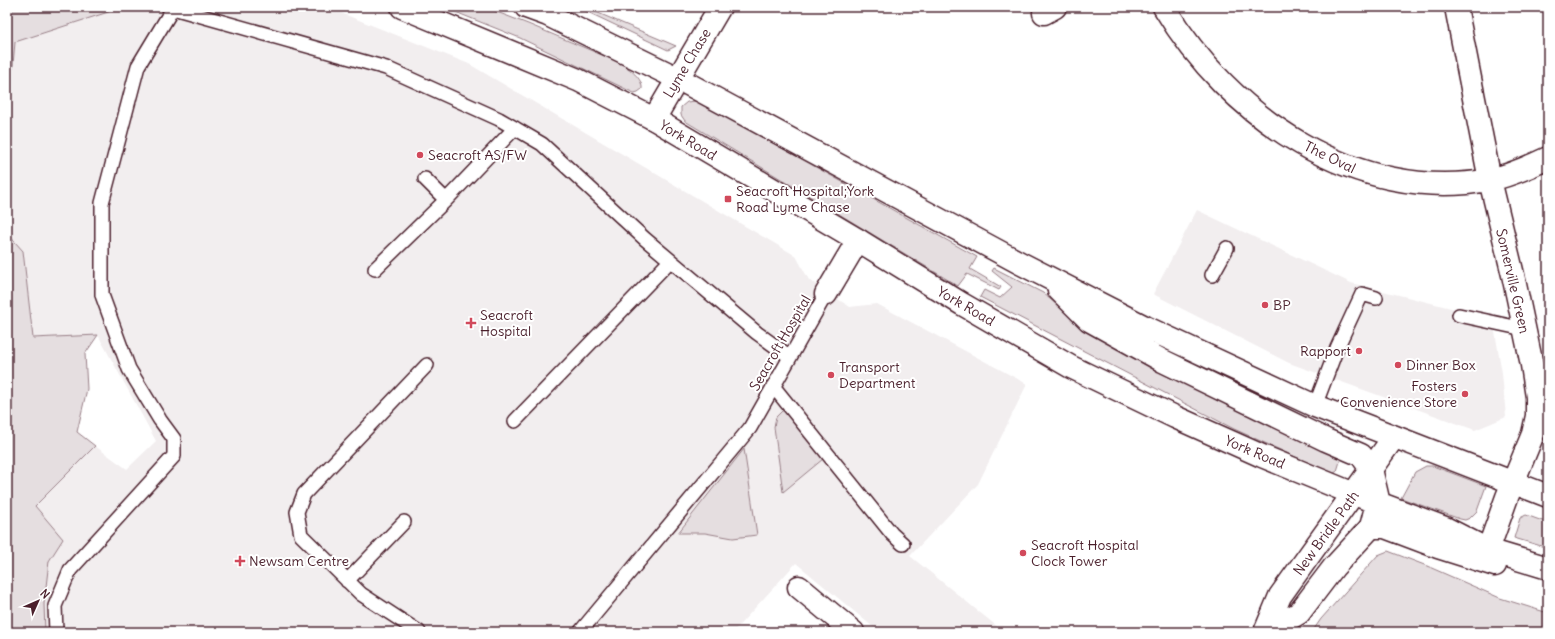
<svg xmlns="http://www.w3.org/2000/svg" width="1555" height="639" font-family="Delius,sans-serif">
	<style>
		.built { fill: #f2eeef }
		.green { fill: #e5dee0; stroke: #987e86 }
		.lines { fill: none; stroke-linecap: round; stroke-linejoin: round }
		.lane-casing { stroke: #4a1f2b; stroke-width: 16 }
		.street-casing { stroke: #4a1f2b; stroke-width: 25 }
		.highway-casing { stroke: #4a1f2b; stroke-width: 25 }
		.lane { stroke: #fff; stroke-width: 13 }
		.street { stroke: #fff; stroke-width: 22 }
		.highway { stroke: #fff; stroke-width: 22 }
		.poi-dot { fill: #d1495b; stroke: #fff; stroke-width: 1.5 }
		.labels { text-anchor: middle; stroke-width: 4; stroke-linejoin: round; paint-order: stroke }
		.street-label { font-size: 14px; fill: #4a1f2b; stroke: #fff }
		.poi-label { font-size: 14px; fill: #4a1f2b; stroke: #fff; text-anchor: start }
	</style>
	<rect width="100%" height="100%" fill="#fff"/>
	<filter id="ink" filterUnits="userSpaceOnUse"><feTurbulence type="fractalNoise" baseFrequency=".025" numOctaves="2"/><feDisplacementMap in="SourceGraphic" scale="8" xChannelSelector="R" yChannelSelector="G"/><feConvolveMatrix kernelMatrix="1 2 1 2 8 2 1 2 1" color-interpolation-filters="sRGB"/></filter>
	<g filter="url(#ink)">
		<!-- built -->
		<path class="built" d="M124,7H326L469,64L796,256L809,280L850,307L877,304L1027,384L978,484L910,556L1004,632H879L796,563L733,632H35V507L95,446L127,469L156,441L98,335L33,338L23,251L7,233V133L15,42Z
			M1197,210L1351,283L1491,318L1495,332L1502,373L1506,417L1475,430L1289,363L1153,294Z"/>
		<!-- green -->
		<path class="green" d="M7,7H124L15,42L7,133Z
			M443,7H484L528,24L621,63C629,69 643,78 642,89L638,92L634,93L520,38Z
			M577,7H584L676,46L668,50Z
			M695,101L701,103L977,257L970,269L1001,287L999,290L967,274L958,286L685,121L681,115V107L687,102Z
			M7,233L23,251L33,338L98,335L85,354L87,389L77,432L95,446L35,506L63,539L49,561L44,604L45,632H15L7,626Z
			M994,268L1043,293L1086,330L1279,429L1338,453L1341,458L1337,471L1333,474L1234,429L980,297L984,290L1000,298L1012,287L992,271Z
			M787,410L823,459L783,492L774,427L776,417L782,411Z
			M744,449L757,535L733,538L705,533H678Z
			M1426,466H1433L1486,486L1477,511L1470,518L1465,520L1460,519L1401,498L1415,472Z
			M1526,515L1548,523V548L1514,538L1520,518Z
			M1388,551L1427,566L1500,598L1548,613V632H1312L1321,619L1378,555Z"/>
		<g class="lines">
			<defs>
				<path id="lane" d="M425,179L446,200
					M375,269L446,200L515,128
					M1212,275L1227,248
					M1459,315L1524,329
					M773,386L892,534L903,544
					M1315,406L1337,348L1362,294L1376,298
					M515,421L670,261
					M347,581L404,522
					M56,632L55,606L70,570L174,456V439L160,420L129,369L102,295V203L138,66L173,8L386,68L499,119L542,144L645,239L757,333L790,357
					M419,632L361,594L301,535L297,512L304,494L427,365
					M580,632L750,428L826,294"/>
				<path id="street" d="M1164,7C1229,117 1357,204 1489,180C1509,176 1529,167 1548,158
					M1456,7L1490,180L1513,275L1532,365L1537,397V416L1533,434L1507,497L1488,550
					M1044,13L1055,7
					M654,119L720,7
					M826,294L858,240
					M799,587L853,632
					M1265,632L1280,596L1394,437
					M1267,632L1299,613L1334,567L1371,527"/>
				<path id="highway" d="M402,7L578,80L654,119L858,240L962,304L1071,367L1175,417L1262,456L1354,494L1445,528L1488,550L1548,568
					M526,7L548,15L677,78L1020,263L1145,327L1315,406L1548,496
					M1059,290L1089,320L1163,361L1326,440L1361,455L1371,469L1378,499L1371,527H1385L1438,547L1495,565"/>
			</defs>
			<!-- lane casing -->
			<use href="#lane" class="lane-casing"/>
			<!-- street casing -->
			<use href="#street" class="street-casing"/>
			<!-- highway casing -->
			<use href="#highway" class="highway-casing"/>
			<!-- lane -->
			<use href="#lane" class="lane"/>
			<!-- street -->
			<use href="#street" class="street"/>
			<!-- highway -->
			<use href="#highway" class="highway"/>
		</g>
	</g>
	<!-- markers -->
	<g class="poi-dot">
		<circle cx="420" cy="155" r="4"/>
		<rect x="724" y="195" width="8" height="8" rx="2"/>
		<circle cx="1265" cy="305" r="4"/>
		<path d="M469 317h4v4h4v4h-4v4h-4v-4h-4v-4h4z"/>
		<circle cx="1359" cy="351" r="4"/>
		<circle cx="1398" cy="365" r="4"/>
		<circle cx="831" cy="375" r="4"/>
		<circle cx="1465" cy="394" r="4"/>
		<circle cx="1023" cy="553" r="4"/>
		<path d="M238 555h4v4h4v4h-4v4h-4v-4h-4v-4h4z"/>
	</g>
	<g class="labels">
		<!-- street labels -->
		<g class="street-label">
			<text transform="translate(687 63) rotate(-59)" y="5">Lyme Chase</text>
			<text transform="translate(688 140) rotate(31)" y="5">York Road</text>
			<text transform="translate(1330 157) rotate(26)" y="5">The Oval</text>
			<text transform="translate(1513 281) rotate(77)" y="5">Somerville Green</text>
			<text transform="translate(966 306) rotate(30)" y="5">York Road</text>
			<text transform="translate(780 343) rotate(-60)" y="5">Seacroft Hospital</text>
			<text transform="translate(1255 452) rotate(23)" y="5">York Road</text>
			<text transform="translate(1326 533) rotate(-54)" y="5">New Bridle Path</text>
		</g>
		<!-- poi labels -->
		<g class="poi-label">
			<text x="428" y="160">Seacroft AS/FW</text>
			<text x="736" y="196">Seacroft Hospital;York<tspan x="736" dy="16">Road Lyme Chase</tspan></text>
			<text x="1273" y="310">BP</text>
			<text x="480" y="320">Seacroft<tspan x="480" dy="16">Hospital</tspan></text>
			<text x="1351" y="356" text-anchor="end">Rapport</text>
			<text x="1406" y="370">Dinner Box</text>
			<text x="839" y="372">Transport<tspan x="839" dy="16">Department</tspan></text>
			<text x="1457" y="391" text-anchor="end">Fosters<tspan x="1457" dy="16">Convenience Store</tspan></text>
			<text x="1031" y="550">Seacroft Hospital<tspan x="1031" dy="16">Clock Tower</tspan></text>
			<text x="249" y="566">Newsam Centre</text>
		</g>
	</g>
	<!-- margin -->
	<rect width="1555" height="639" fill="none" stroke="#fff" stroke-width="24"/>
	<rect x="12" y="12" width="1531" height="615" fill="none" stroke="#4a1f2b" stroke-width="1.5" filter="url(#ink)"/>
	<!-- north arrow -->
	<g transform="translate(38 601) rotate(45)" stroke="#ffffff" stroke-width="3" paint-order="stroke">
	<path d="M0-3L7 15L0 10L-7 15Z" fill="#4a1f2b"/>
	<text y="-6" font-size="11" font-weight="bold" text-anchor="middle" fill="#4a1f2b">N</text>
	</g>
</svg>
